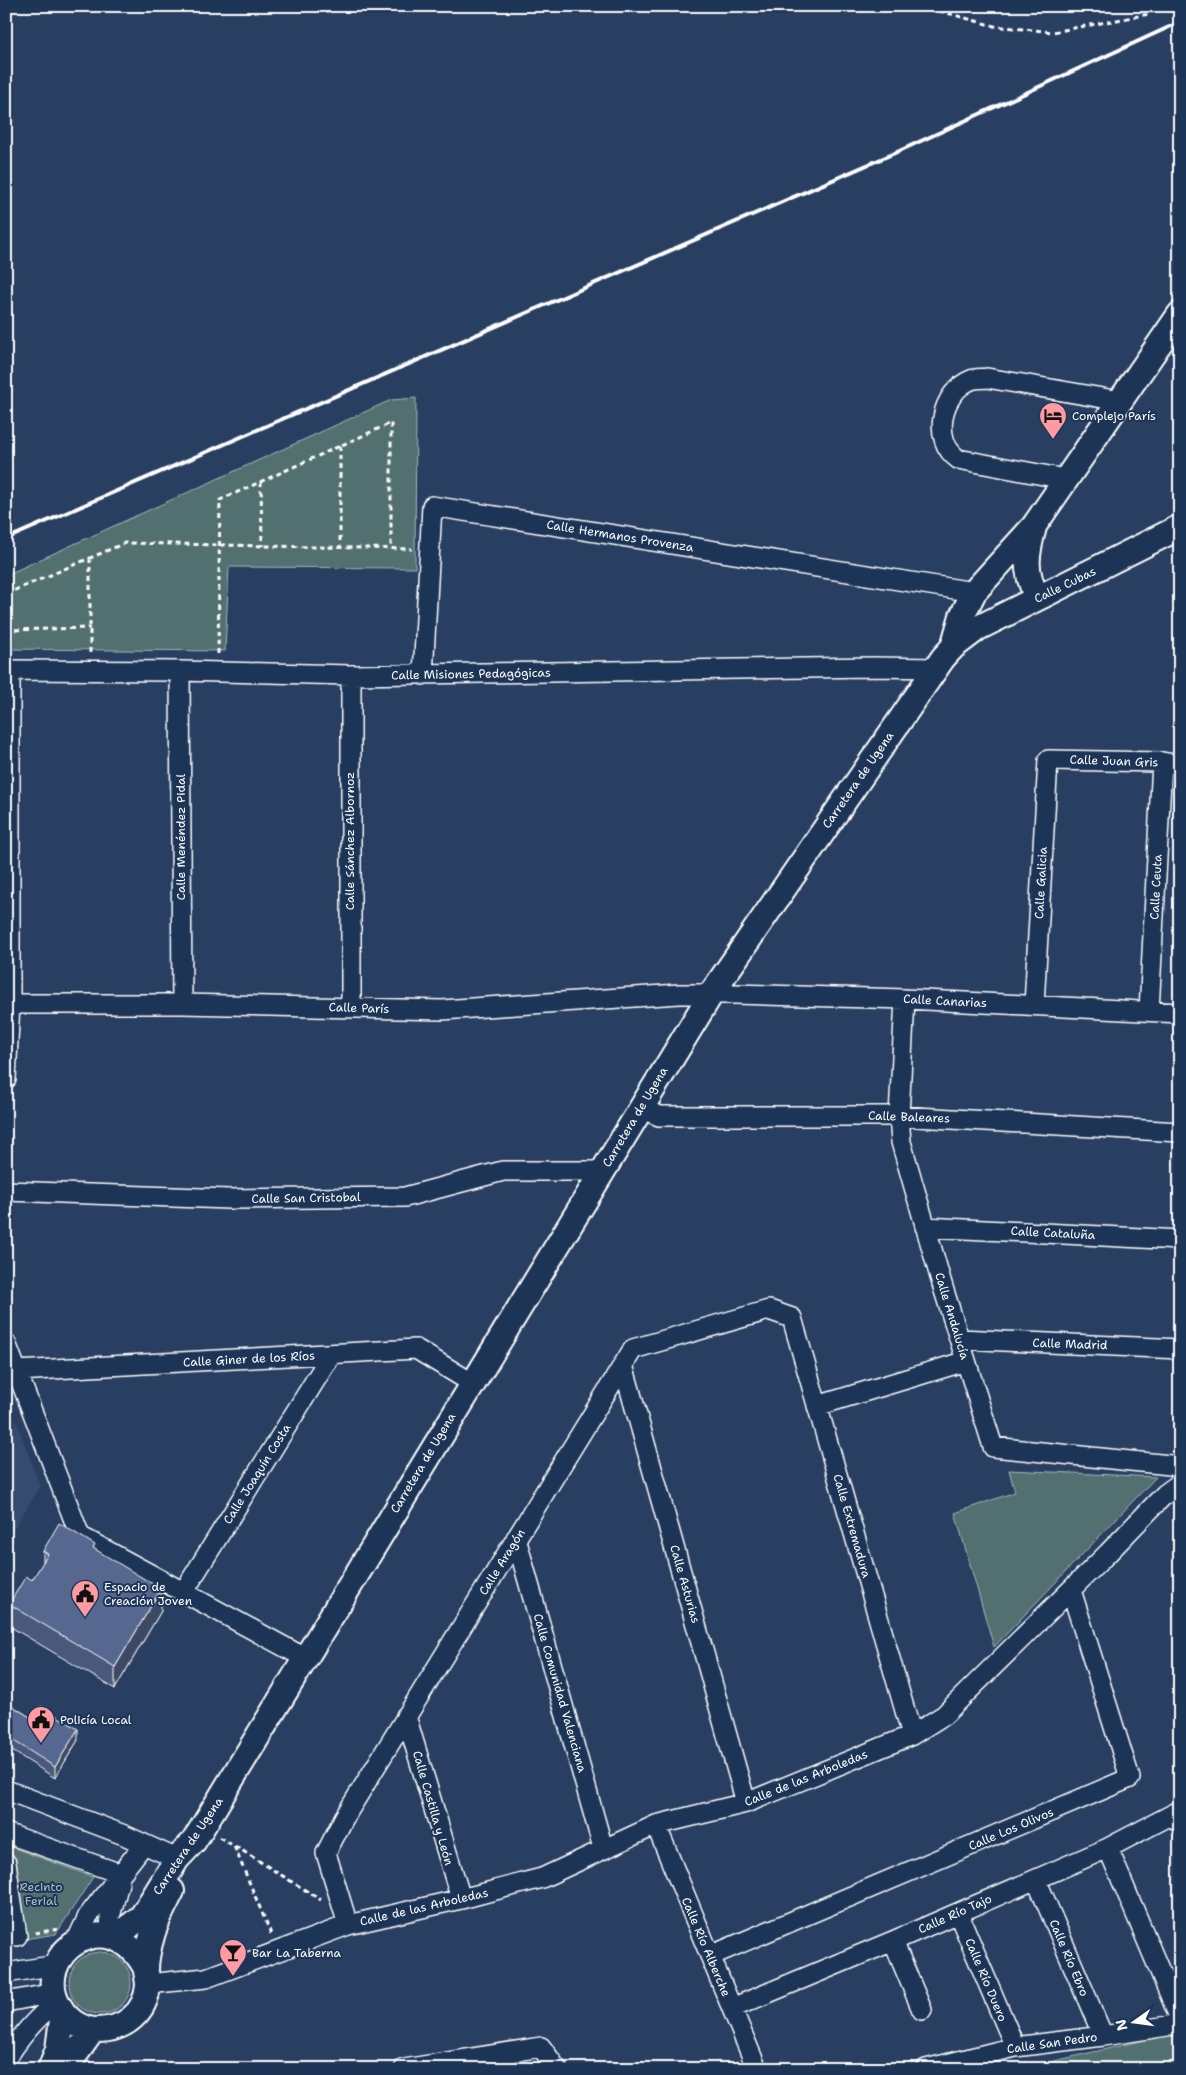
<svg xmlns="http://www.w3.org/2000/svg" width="1186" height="2075" font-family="'Shantell Sans',sans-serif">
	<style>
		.built { fill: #364b70 }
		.green { fill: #52706f; stroke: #a8b8b7 }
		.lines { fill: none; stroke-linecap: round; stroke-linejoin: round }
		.minor-casing { stroke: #fff; stroke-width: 22 }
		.major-casing { stroke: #fff; stroke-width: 28 }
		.path { stroke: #fff; stroke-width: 3; stroke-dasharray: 5 4; stroke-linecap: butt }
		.minor { stroke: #1d3557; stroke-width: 19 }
		.major { stroke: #1d3557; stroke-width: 24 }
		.rail { stroke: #fff; stroke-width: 4 }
		.wall { fill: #4a597b; stroke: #fff }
		.shaded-wall { fill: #3c4864; stroke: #fff }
		.building { fill: #56678f; stroke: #fff }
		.labels { text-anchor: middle; stroke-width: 4; stroke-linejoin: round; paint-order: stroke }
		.poi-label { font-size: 12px; fill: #fff; stroke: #1d3557; text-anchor: start }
		.street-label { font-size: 12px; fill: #fff; stroke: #1d3557 }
		.park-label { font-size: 12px; fill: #b1bfbe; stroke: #1d3557 }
	</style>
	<rect width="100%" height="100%" fill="#283f62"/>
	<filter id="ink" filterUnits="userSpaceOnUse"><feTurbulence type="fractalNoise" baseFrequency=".02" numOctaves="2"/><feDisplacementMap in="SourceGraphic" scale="10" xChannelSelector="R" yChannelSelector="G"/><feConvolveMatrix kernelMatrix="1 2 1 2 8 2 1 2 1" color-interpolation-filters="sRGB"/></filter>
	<g filter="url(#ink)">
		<!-- built -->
		<path class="built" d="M6,1393L40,1487L6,1541Z"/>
		<!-- green -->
		<path class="green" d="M416,398L415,568L229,567L225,651L6,649V575L391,400Z
			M1009,1470L1156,1477L994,1647L955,1513L1015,1492Z
			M6,1845L93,1877L56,1934L6,1942Z
			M69 1983a31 31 0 1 1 62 0a31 31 0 1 1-62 0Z
			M1180,2032V2069H1020Z"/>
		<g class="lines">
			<defs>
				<path id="minor" d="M1065,479L958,459C931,440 941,392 971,380C976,378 982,379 987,378L1120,401
					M6,670L180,671L351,675L873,667L936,668
					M180,671L182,1004
					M423,675L432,506L974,592
					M905,999L899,1116L901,1142L942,1284L993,1447L1180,1466
					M6,1004H182L442,1010L679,994H734L905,999L1180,1013
					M1034,1005L1048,760L1162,762L1180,765
					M351,1008V675
					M1149,1011L1162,762
					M6,1079L10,1004V670
					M640,1108L659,1116H899L1180,1132
					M6,1191L229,1199L405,1197L503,1171H602
					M925,1227L1180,1240
					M960,1339L1180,1349
					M6,1343L80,1536L305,1658
					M623,1365L746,1803
					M17,1371L416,1349L472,1383
					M817,1406L966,1361
					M516,1538L603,1848
					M183,1593L331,1355
					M406,1716L461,1899
					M6,1790L124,1835L177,1859
					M656,1825L757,2069
					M6,1833L121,1874
					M1108,1848L1180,2019
					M6,1863L17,1936
					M1036,1879L1103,2036
					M958,1913L1015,2047
					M348,1925L326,1853L344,1818L633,1349L769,1310L792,1318L912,1735
					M112,1937L110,1917L119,1883
					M893,1941L922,2010
					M76,1942L88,1916L144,1844
					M710,1956L1130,1778L1071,1590
					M6,1973L57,1965
					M148,1984L206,1978L348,1925L461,1899L542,1878L656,1825L746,1803L912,1735L944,1715L1108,1553L1165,1494L1180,1483
					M6,2002L54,1993
					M732,2008L893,1941L1108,1848L1175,1813L1180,1824
					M6,2059C19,2039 36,2016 57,2003
					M404,2069L541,2047L557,2069
					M926,2069L1015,2047L1103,2036L1180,2024"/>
				<path id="major" d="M1034,527C1026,556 1024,570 1037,598
					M953,647L962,616L974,592L1034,526L1180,314
					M115,1938L142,1916L177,1859L194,1841L711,994L943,658L953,647L978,628L1180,527
					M146,1969C109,1897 28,1956 60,2007C67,2020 82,2030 97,2030C124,2030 146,2013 148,1985C148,1980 146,1975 146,1970C146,1959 149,1946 152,1936C156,1921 165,1905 172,1891
					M50,2069L58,2049L63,2012
					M65,2069L93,2030"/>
			</defs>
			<!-- minor casing -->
			<use href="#minor" class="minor-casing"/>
			<!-- major casing -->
			<use href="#major" class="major-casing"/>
			<!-- path -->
			<path class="path" d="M922,6L994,26L1053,32L1149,14L1161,6
				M340,446V547
				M261,481L262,546
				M90,558V653
				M6,594L125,543L412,549
				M6,630L90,628
				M218,654L220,500L391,423V548
				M219,1837L234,1846L271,1934
				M235,1846L321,1900
				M35,1933L59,1929"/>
			<!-- minor -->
			<use href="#minor" class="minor"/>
			<!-- major -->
			<use href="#major" class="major"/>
			<!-- rail -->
			<path class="rail" d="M6,539L897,152L1180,22"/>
		</g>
		<!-- wall -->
		<path class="wall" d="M95,1549L161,1611L115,1689L9,1626V1604L32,1580L43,1563V1551Z
			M6,1702L33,1719L78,1740L55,1778L6,1747Z"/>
		<!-- shaded-wall -->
		<path class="shaded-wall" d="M161,1589V1611L115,1689V1667Z
			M78,1729V1740L55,1778V1767Z"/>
		<!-- building -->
		<path class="building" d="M59,1523L95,1545L93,1548L161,1589L115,1667L9,1604L26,1576L32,1580L48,1554L43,1551Z
			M6,1702L33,1719L41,1706L78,1729L55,1767L6,1736Z"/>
	</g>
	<!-- icons -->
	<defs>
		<symbol id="hotel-pin" viewBox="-11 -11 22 30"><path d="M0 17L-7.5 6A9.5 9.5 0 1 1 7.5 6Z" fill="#ff9aa2" stroke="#1d3557"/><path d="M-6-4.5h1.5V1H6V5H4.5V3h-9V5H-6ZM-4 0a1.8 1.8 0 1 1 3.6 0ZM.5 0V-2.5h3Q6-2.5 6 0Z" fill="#111"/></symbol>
		<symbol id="civic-pin" viewBox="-11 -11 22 30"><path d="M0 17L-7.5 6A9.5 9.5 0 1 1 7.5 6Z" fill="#ff9aa2" stroke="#1d3557"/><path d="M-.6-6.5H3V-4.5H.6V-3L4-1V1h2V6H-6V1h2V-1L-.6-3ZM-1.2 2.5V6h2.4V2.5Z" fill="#111"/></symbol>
		<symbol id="bar-pin" viewBox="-11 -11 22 30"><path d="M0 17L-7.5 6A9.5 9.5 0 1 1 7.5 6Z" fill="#ff9aa2" stroke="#1d3557"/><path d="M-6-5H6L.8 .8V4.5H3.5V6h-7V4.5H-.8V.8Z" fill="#111"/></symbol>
	</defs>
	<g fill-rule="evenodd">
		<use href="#hotel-pin" x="1037" y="400" width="32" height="43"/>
		<use href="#civic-pin" x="69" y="1578" width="32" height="43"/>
		<use href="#civic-pin" x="25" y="1704" width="32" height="43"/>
		<use href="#bar-pin" x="217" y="1937" width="32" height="43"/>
	</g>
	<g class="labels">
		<!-- poi labels -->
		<g class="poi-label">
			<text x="1072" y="420">Complejo París</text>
			<text x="104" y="1591">Espacio de<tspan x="104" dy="14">Creación Joven</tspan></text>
			<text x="60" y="1724">Policía Local</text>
			<text x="252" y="1957">Bar La Taberna</text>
		</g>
		<!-- street labels -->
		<g class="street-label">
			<text transform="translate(620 536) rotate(9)" y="4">Calle Hermanos Provenza</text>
			<text transform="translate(1065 585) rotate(-26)" y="4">Calle Cubas</text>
			<text transform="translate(471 674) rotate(-1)" y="4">Calle Misiones Pedagógicas</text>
			<text transform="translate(1114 761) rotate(2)" y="4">Calle Juan Gris</text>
			<text transform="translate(858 780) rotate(-55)" y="4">Carretera de Ugena</text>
			<text transform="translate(181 837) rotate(-90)" y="4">Calle Menéndez Pidal</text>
			<text transform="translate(350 841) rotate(-90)" y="4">Calle Sánchez Albornoz</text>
			<text transform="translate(1041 883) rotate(-87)" y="4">Calle Galicia</text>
			<text transform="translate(1156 887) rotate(-87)" y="4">Calle Ceuta</text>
			<text transform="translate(945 1001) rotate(3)" y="4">Calle Canarias</text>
			<text transform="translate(359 1008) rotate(2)" y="4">Calle París</text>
			<text transform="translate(635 1117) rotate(-59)" y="4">Carretera de Ugena</text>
			<text transform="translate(909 1117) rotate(2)" y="4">Calle Baleares</text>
			<text transform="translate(306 1198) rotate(-1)" y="4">Calle San Cristobal</text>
			<text transform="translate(1053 1233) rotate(3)" y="4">Calle Cataluña</text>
			<text transform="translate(952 1316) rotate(73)" y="4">Calle Andalucía</text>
			<text transform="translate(1070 1344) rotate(2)" y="4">Calle Madrid</text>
			<text transform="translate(249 1359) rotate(-3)" y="4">Calle Giner de los Ríos</text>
			<text transform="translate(423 1463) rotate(-59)" y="4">Carretera de Ugena</text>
			<text transform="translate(257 1474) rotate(-58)" y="4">Calle Joaquín Costa</text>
			<text transform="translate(852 1526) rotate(74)" y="4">Calle Extremadura</text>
			<text transform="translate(502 1562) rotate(-58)" y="4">Calle Aragón</text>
			<text transform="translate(685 1584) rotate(74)" y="4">Calle Asturias</text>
			<text transform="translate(560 1693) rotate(74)" y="4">Calle Comunidad Valenciana</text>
			<text transform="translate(806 1778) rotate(-22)" y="4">Calle de las Arboledas</text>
			<text transform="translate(433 1808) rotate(74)" y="4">Calle Castilla y León</text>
			<text transform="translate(1011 1829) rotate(-23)" y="4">Calle Los Olivos</text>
			<text transform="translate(188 1846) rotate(-56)" y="4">Carretera de Ugena</text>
			<text transform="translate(424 1907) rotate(-13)" y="4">Calle de las Arboledas</text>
			<text transform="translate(955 1914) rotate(-24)" y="4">Calle Río Tajo</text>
			<text transform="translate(706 1947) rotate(67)" y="4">Calle Río Alberche</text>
			<text transform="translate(1069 1958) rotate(67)" y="4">Calle Río Ebro</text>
			<text transform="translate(986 1980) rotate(67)" y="4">Calle Río Duero</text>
			<text transform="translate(1052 2043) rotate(-8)" y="4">Calle San Pedro</text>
		</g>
		<!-- park labels -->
		<g class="park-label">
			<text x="41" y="1891">Recinto<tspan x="41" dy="14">Ferial</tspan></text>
		</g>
	</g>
	<!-- margin -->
	<rect width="1186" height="2075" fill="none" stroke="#1d3557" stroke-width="25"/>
	<rect x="12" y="12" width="1161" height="2050" fill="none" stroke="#fff" stroke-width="2" filter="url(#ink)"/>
	<!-- north arrow -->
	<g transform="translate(1134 2022) rotate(256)" stroke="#1d3557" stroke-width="4" paint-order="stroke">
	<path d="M0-4L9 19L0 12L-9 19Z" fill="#ffffff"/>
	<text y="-8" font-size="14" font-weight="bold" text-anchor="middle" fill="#ffffff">N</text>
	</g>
</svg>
